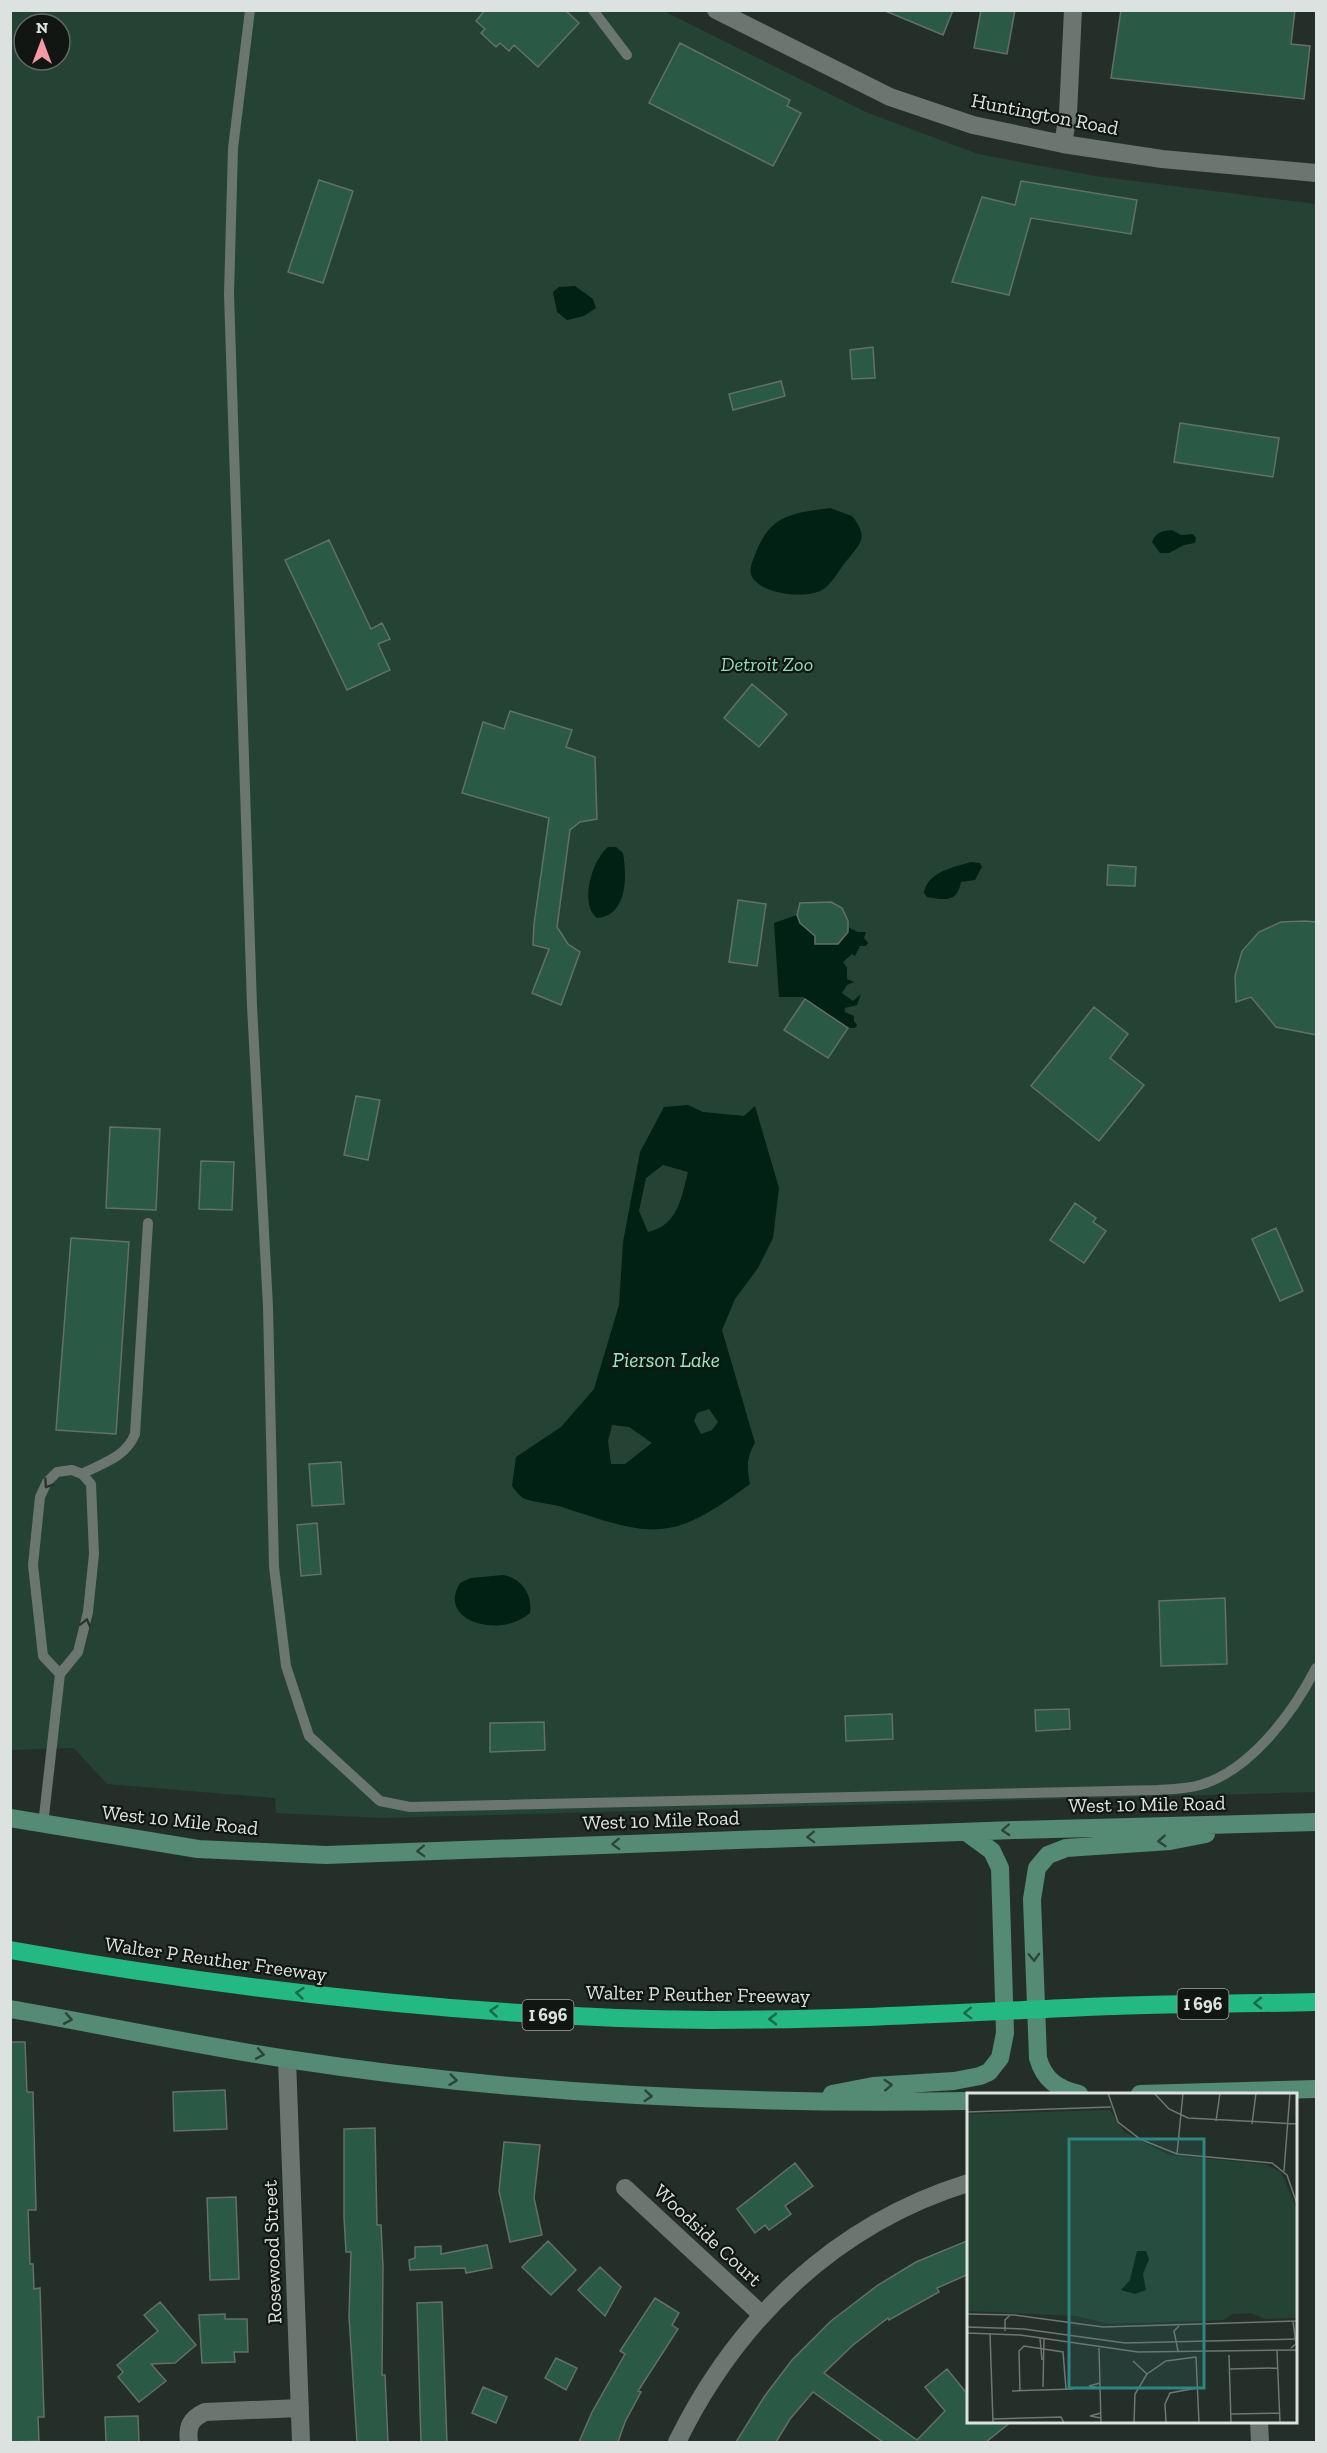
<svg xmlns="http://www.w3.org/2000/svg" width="1327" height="2453" font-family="'Zilla Slab',serif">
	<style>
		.green { fill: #254335; fill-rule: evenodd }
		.water { fill: #002113; fill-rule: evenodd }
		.building { fill: #2a5a45; stroke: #636f68; stroke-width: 1.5 }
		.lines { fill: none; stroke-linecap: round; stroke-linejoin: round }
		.lane { stroke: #6a766f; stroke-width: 10 }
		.street { stroke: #6a766f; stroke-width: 18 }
		.secondary { stroke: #558a75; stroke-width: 18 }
		.highway { stroke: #24b883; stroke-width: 18 }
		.oneway { stroke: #2c332f }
		.oneway2 { stroke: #2c443a }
		.oneway3 { stroke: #1a674b }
		.labels { text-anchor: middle; stroke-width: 4.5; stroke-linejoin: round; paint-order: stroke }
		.shield { fill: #111613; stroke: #9fa5a2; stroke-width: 1.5 }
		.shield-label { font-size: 18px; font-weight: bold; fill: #dce2df }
		.street-label { font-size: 20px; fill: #dce2df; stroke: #111613 }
		.park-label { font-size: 20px; font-style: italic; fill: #91dfba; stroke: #111613 }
		.water-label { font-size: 21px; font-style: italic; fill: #99e8c2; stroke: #111613 }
		.inset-road { fill: none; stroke: #6e7772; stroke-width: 1.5 }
		.view { fill: #2e867f; fill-opacity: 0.15; stroke: #2e867f; stroke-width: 3 }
		.inset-edge { fill: none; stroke: #dce2df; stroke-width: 3 }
	</style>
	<rect width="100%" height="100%" fill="#252f2a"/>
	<!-- green -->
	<path class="green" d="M11,11H664L868,113L978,154L1095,176L1316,204V1792L383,1818L276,1813L275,1798L107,1784L74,1748L11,1750ZM24,24H60V60H24Z"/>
	<!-- water -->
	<path class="water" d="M575,286L593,299L596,308L584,316L567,320L557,312L553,292L559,287Z
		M830,508L852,516C868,536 862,542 848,559C840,568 834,581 825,588C810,601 756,594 751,574C749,567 754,558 756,552C771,514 794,513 830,508Z
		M1172,530L1181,535L1193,534L1196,538L1195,543L1184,545L1169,553H1160L1152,542C1156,532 1162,531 1172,530Z
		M608,847H616L623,853C627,875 628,916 597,918C579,904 592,860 608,847Z
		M971,862L980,863L982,867L975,880L961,882C957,903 945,900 927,897L924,893C927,872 954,867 971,862Z
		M797,915L800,923L816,931L815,944H838L848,932V927L858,932H866L864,938L868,943L866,946H860L855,956L852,954L843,962L847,968V979L854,982L847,985L842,993L853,1001L861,994L857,1005L845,1008V1012L854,1016V1021L857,1025L855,1028H848L803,997H779L774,923Z
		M688,1105L703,1112L744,1116L755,1106L779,1188L773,1238L758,1268L735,1299L722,1330L755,1443C746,1458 747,1468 750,1484C672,1542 655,1538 565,1508C555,1504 531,1502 525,1499C520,1497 515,1490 512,1486L516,1457L561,1427L594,1389L619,1305L623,1242L640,1152L664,1107ZM663,1165L688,1172C681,1199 678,1225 648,1232L639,1211L646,1178ZM709,1409L718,1422L712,1430L701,1434L694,1421L697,1413ZM612,1425L629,1427L652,1443L625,1464H611L608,1441Z
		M503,1575C521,1578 533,1594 530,1613C501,1639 436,1622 460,1583L471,1578Z"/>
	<!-- building -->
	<path class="building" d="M485,10H565L579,23L538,67L514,45L509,51L500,43L496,47L481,33L485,29L476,21Z
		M883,10H953L943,35Z
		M981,10H1015L1007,54L974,48Z
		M1121,10H1295L1291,44L1310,46L1304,99L1111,78Z
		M680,43L790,100L787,106L801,113L773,166L649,103Z
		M319,180L353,191L323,283L288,272Z
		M1021,181L1137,200L1131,234L1031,218L1009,295L952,282L982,197L1015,205Z
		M873,347L875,378L852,379L850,350Z
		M781,381L785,396L733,410L729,394Z
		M1180,423L1279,438L1273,477L1174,462Z
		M329,540L371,629L382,623L390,639L378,644L390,670L347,690L285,560Z
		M752,684L787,714L759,747L724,718Z
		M510,711L572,730L566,747L595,757L597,819L580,822L570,830L557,927L568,944L580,952L561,1005L532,993L549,949L533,945L534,924L549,818L462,793L483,722L504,729Z
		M1108,865L1136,867L1135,886L1107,885Z
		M738,900L766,904L757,966L729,962Z
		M831,902L842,908L848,921V932L838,944H815V936L800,923L797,915L800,903Z
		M1305,921L1317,922V1035L1276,1027L1251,997L1236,1002L1235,976L1242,951L1259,932L1281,922Z
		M805,999L848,1028L828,1058L784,1030Z
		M1094,1007L1128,1034L1110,1058L1144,1085L1099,1141L1031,1086Z
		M356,1096L380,1100L368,1160L344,1155Z
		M110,1127L160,1129L156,1210L106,1208Z
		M201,1161L234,1162L232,1210L199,1209Z
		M1075,1203L1096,1218L1093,1222L1106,1231L1084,1263L1050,1240Z
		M1276,1228L1303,1291L1280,1301L1252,1239Z
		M71,1238L129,1242L116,1434L56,1430Z
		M341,1462L344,1504L312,1506L309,1464Z
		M317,1523L321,1574L301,1576L297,1525Z
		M1225,1598L1227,1664L1161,1666L1159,1601Z
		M1069,1709L1070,1729L1036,1731L1035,1710Z
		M892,1714L893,1739L846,1741L845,1716Z
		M544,1722L545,1750L490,1752V1723Z
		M10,2042H25L27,2092H33L36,2210H28L30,2264H33L34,2289L40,2288L44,2417H38L39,2441L10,2442Z
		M225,2090L227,2129L174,2131L173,2092Z
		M375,2128L377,2225H381L383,2266L382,2375H385L388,2442H357L349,2316L351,2252H346L344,2217V2129Z
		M504,2142L540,2145L534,2198L542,2235L510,2242L499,2191Z
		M795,2163L813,2186L785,2206L791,2214L769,2230L765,2225L755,2233L737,2209Z
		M236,2197L239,2279L210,2280L207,2198Z
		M969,2240V2274L937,2288L939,2292L889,2320L888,2318L853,2345L824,2373L917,2440L945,2411L925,2387L947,2369L969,2396V2421H1012L986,2442H883L813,2392L790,2419L776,2442H736L764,2397L792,2360L831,2321L878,2285L916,2262Z
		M548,2241L576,2270L551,2295L522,2267Z
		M487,2245L492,2268L466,2273L465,2268L410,2270L409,2260L415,2258V2247L441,2246V2254Z
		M600,2267L621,2287L605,2316L578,2290Z
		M655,2298L679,2313L672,2325L678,2329L638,2391L641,2392L625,2422L618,2442H579L592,2412L625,2354L620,2351Z
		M160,2302L196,2345L175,2363L151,2364L166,2381L139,2402L118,2377L123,2372L117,2365L158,2331L144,2315Z
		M442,2302L447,2442H421L417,2303Z
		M225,2314V2319H247L248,2352H234L235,2362L202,2363L199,2315Z
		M556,2358L577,2368L566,2390L545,2378Z
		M483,2387L507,2397L496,2423L472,2413Z
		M138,2416L139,2442H106L105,2417Z"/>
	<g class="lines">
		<!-- lane -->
		<path class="lane" d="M250,10L233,148L229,294L252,1006L268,1307L274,1567L286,1666L309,1736L380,1801L410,1807L1158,1790C1172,1789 1187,1789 1200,1785C1250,1771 1293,1713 1316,1668
			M593,10L627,55
			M82,1474C103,1463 126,1457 135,1434L148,1223
			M43,1825L60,1674L78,1652L88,1612L94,1554L91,1484L82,1474L72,1470L57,1472L47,1482L40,1497L33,1565L43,1656L60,1674"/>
		<!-- street -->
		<path class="street" d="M716,10L890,97L973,125L1063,144L1162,159L1316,173
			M1063,144L1068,114L1073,10
			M287,2059L301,2442
			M625,2188L761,2314
			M1259,2422L1260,2442
			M189,2442C187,2427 190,2419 205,2412L300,2408
			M677,2442C737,2319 836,2224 968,2183"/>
		<!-- secondary -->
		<path class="secondary" d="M10,1818L198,1849L326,1855L1014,1830L1316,1822
			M10,2009C103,2025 195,2045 287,2059C513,2094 741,2105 968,2101
			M832,2094L873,2086L954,2081L980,2076L989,2072L1000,2058L1005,2033L1000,1868L992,1851L966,1832
			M1079,2094C1058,2089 1044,2080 1038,2058L1032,1899L1037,1868L1048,1855L1066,1848L1170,1841L1206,1834
			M1140,2094L1316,2089"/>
		<!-- highway -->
		<path class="highway" d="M10,1950C242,1991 476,2018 711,2020C836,2020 961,2013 1086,2007C1163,2003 1240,2004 1316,2002"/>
	</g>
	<!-- one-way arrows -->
	<defs><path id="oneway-chevron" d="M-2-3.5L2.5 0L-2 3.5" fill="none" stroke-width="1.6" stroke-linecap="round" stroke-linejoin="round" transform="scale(1.5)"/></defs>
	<g class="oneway">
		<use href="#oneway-chevron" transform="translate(48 1484) rotate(124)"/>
		<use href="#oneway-chevron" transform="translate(86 1623) rotate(-76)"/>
	</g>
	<g class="oneway2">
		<use href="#oneway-chevron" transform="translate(1006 1830) rotate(177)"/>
		<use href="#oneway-chevron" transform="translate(811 1837) rotate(178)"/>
		<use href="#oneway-chevron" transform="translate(1162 1841) rotate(176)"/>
		<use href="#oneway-chevron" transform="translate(616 1844) rotate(178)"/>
		<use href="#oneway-chevron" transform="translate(421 1851) rotate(178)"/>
		<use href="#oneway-chevron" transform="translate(1034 1957) rotate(88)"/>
		<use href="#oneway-chevron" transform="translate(68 2019) rotate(10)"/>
		<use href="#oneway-chevron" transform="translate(260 2054) rotate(10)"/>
		<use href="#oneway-chevron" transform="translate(453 2080) rotate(7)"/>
		<use href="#oneway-chevron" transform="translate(888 2085) rotate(-3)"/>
		<use href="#oneway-chevron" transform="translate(648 2096) rotate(4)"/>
	</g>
	<g class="oneway3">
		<use href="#oneway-chevron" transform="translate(300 1993) rotate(-174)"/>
		<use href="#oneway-chevron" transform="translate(1258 2003) rotate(179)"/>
		<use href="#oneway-chevron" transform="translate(494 2011) rotate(-176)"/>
		<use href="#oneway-chevron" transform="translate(968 2013) rotate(178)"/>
		<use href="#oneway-chevron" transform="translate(773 2019) rotate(180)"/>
	</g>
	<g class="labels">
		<!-- shield labels -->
		<g class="shield">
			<rect x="1177.5" y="1989" width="51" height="30" rx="4.5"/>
			<rect x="522.5" y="2000" width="51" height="30" rx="4.5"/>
		</g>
		<g class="shield-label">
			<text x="1203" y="2010">I 696</text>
			<text x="548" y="2021">I 696</text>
		</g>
		<!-- street labels -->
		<g class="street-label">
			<text transform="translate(1045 114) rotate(11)" y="7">Huntington Road</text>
			<text transform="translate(1147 1804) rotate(-1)" y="7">West 10 Mile Road</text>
			<text transform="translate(180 1820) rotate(6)" y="7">West 10 Mile Road</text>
			<text transform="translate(661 1820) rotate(-2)" y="7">West 10 Mile Road</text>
			<text transform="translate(216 1959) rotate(8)" y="7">Walter P Reuther Freeway</text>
			<text transform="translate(698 1994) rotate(1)" y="7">Walter P Reuther Freeway</text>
			<text transform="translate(708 2235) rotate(43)" y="7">Woodside Court</text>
			<text transform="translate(272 2252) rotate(-92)" y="7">Rosewood Street</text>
		</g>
		<!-- park labels -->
		<g class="park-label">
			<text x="767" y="671">Detroit Zoo</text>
		</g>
		<!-- water labels -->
		<g class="water-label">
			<text x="666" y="1367">Pierson Lake</text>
		</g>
	</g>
	<!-- overview -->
	<g transform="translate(967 2093)">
		<rect width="330" height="330" fill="#252f2a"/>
		<path d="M143,17L157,39L202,62L297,71L314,79L330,116V225L298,226L284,220L265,221L257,227L141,231L110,223L0,218V21Z" fill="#254335"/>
		<path d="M170,158H179L182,166L176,181L179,197L168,201L154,197L163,187Z" fill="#002113"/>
		<path class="inset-road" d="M141,0L151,29L173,46L210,61L305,70L320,82L330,111M187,0L202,16L221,25L330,31M0,19L144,14M249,28L253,0M285,31L289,0M210,61L216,0M317,78L323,0M0,221L48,222L136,234L330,228M0,234L57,236L158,250L330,246M38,238V227L43,222M0,240L53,242L171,259L330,257M23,240L26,330M73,245L75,267M132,255L134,330M324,255L329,251L326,228M211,258L207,238L212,233M310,258L313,330M262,262L264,330M229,264L232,330M166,268L180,281M262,276L311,275M133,290L122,293L133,295M76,294L77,245M45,298L106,296M53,298L52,258L57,253L96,259L99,296M134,320L123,323L134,325M264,321L313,320M26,326L94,324L97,330M167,330L168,301L180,281L199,268L229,264M199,330L198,311L203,300L230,295"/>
		<path class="view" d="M102,46H237V295H102Z"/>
		<rect width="330" height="330" class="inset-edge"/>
	</g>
	<!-- border -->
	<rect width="1327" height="2453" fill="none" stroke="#dce2df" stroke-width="24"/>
	<!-- north arrow -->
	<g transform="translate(42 42)"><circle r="28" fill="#111613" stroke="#626865" stroke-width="1.5"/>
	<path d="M0-4.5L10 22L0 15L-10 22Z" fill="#f49aa4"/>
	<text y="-9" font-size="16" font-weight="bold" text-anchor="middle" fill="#dce2df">N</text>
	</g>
</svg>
